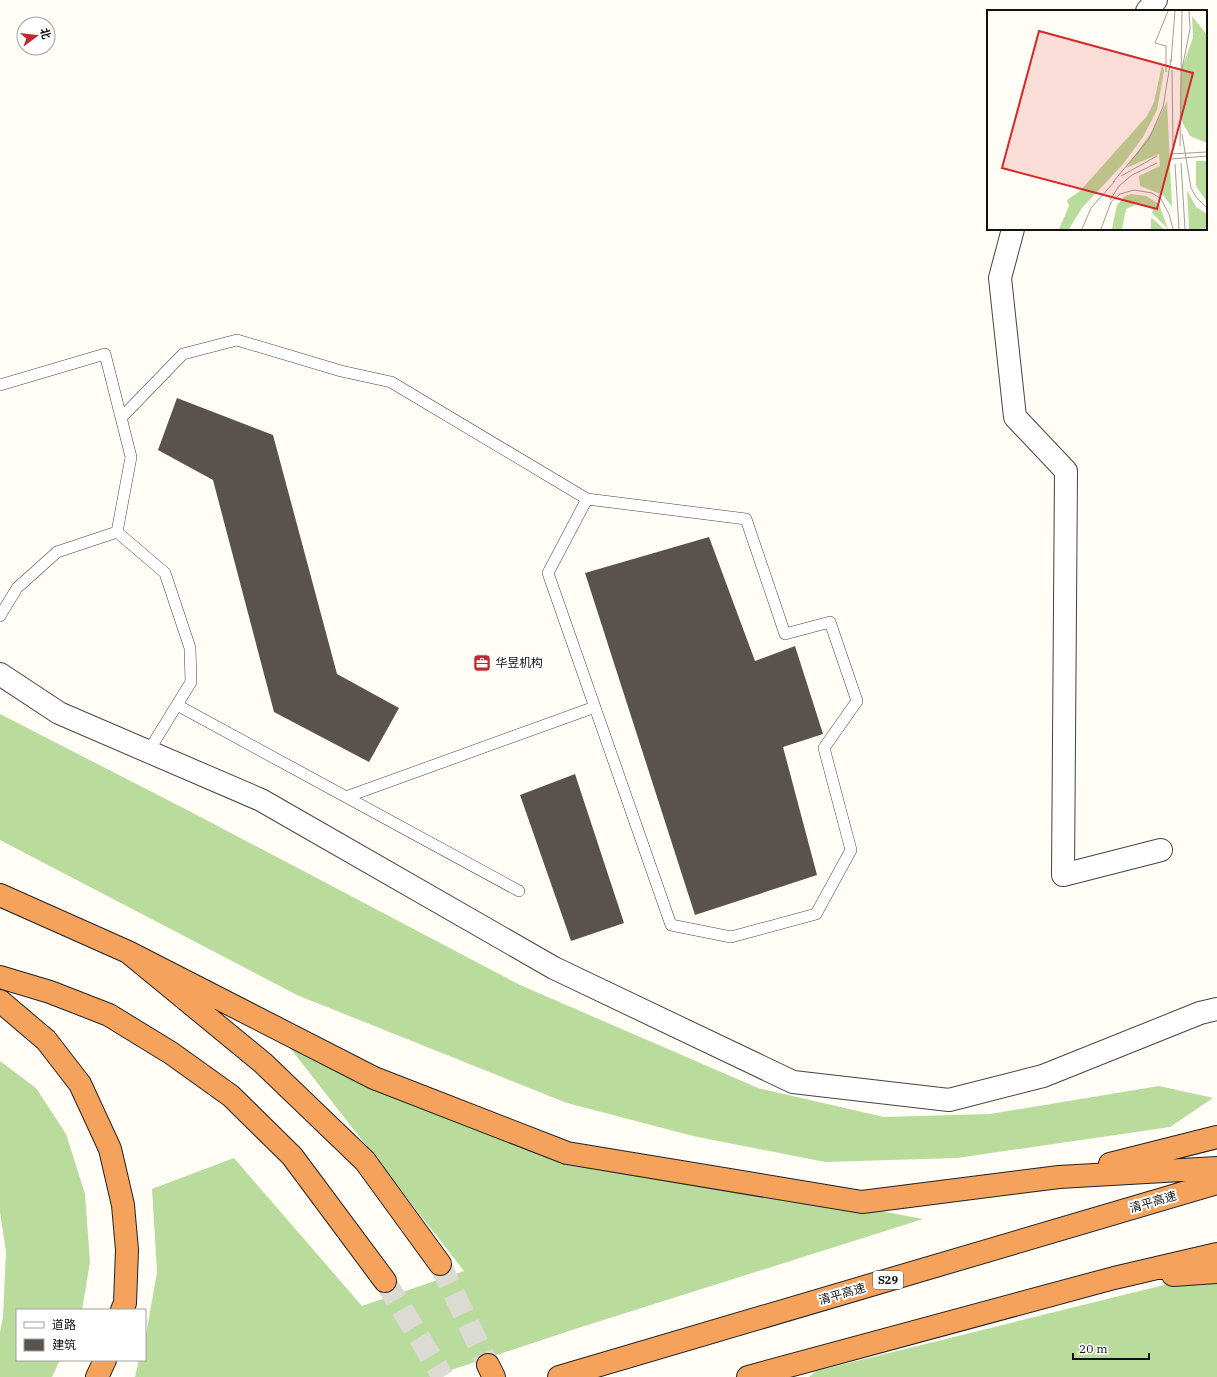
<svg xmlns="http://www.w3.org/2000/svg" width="1217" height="1377" font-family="'IBM Plex Serif','Noto Sans SC',serif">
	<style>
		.forest { fill: #b9dc9c }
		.building { fill: #5a524d }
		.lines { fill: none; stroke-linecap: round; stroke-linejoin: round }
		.motorway-tunnel { stroke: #dbdad3; stroke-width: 22; stroke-dasharray: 22 11; stroke-linecap: butt }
		.service-casing { stroke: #444; stroke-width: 12 }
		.minor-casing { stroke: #444; stroke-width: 24 }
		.motorway-casing { stroke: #222; stroke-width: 24 }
		.service { stroke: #fff; stroke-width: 11 }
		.minor { stroke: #fff; stroke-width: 22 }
		.motorway { stroke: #f5a25d; stroke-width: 22 }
		.labels { text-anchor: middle; stroke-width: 4; stroke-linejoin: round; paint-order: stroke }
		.shield { fill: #fff; stroke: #585858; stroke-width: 1 }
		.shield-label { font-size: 11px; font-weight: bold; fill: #111 }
		.poi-label { font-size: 12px; fill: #111; stroke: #fff; text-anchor: start }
		.street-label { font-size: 12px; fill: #111; stroke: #fff }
		.inset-road { fill: none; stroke: #a09f9a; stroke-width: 1 }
		.view { fill: #d62828; fill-opacity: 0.15; stroke: #d62828; stroke-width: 2 }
		.inset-edge { fill: none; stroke: #111; stroke-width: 2 }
	</style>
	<rect width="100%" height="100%" fill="#fffdf5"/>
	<!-- forest -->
	<path class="forest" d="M0,714L193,813L520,985L758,1088L884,1117L990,1114L1159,1086L1213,1098L1170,1127L957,1158L825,1162L693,1136L567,1103L297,995L0,840Z
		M273,1026L416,1095L648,1167L923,1219L575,1329L430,1377H135L139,1360H145V1340L157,1272L152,1189L234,1158L362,1306L464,1271Z
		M0,1061L36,1088L66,1134L85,1194L90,1262L82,1310H17V1360H60L52,1377H0V1332L3,1317L6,1252L0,1212Z
		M1217,1272V1377H809L816,1371Z"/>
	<!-- building -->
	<path class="building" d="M177,398L273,435L337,674L399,708L369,762L274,712L213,480L158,450Z
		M709,537L755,661L795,646L823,734L783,747L817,875L695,915L585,573Z
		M575,774L624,923L571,941L520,795Z"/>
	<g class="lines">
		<!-- motorway-tunnel -->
		<path class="motorway-tunnel" d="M440,1264L488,1365
			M385,1281L443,1377"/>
		<defs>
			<path id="service" d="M0,385L105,354L131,457L117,532
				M121,418L183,354L237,340L341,371L391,382L587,499L746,519L785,634L830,622L857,701L824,748L851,850L816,914L731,937L671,925L548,573L587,499
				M0,616L17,588L57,552L117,532L165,573L190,648L191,682L148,752
				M177,705L519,891
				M346,797L595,707"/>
			<path id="minor" d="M1147,11L1156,0
				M1013,229L1000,278L1015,417L1066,471L1063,875L1161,850
				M0,674L59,713L261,800L554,968L793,1082L949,1100L1043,1076L1200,1013L1217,1009"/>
			<path id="motorway" d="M0,895L128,952L263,1063L365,1161L440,1264
				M128,952L374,1078L567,1153L862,1202L1059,1177L1217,1168
				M0,977L50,992L109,1015L171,1053L231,1096L292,1156L385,1281
				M0,1001L46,1040L80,1084L110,1149L123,1205L127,1250L125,1303L122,1310
				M1110,1164L1217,1137
				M1173,1275L1217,1272
				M488,1365L494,1377
				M97,1377L105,1360
				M559,1377L1217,1183
				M748,1377L1114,1278L1217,1254"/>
		</defs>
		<!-- service casing -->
		<use href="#service" class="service-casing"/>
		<!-- minor casing -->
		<use href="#minor" class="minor-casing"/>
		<!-- motorway casing -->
		<use href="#motorway" class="motorway-casing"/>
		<!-- service -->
		<use href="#service" class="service"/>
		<!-- minor -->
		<use href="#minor" class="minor"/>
		<!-- motorway -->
		<use href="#motorway" class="motorway"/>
	</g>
	<!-- icons -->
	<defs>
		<symbol id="office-square" viewBox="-11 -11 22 22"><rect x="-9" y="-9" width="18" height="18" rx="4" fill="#c4262e" stroke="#fff"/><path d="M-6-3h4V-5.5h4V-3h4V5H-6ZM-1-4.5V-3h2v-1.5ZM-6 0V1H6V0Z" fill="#fff"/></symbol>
	</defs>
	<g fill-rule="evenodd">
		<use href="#office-square" x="472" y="653" width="20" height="20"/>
	</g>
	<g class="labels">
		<!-- shield labels -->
		<rect class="shield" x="873" y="1271" width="30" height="18" rx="3"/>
		<g class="shield-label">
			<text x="888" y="1284">S29</text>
		</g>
		<!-- poi labels -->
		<g class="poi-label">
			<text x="495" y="667">华昱机构</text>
		</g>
		<!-- street labels -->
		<g class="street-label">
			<text transform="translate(1153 1202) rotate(-16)" y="4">清平高速</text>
			<text transform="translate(842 1294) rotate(-16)" y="4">清平高速</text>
		</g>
	</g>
	<!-- overview -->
	<g transform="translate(987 10)">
		<rect width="220" height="220" fill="#fffdf5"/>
		<path d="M205,6L220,25V133L203,126L193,108L194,60L206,28ZM175,55L177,61L170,100L156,127L136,154L95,198L82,219H72L82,196L80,190L93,181L160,106L167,92ZM180,91L182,133L185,197L176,185L153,176L152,166L173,156L172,144L139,158L166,120ZM209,151H220V192L209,176ZM200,180L209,197L220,204V219H202ZM144,184L159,186L172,194L181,219L165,203L166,199L150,194L139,199L135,219H125L130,195L138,186ZM164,208L166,209L177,219H164Z" fill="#b9dc9c"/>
		<path class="inset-road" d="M184,52L188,1M195,59L203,19L202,1M185,60L186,136M179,62V36L168,33L181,1M195,124L204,178L209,187L220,198M193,136L195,1M183,144L220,142M184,149L220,146M194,153L198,219M188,154L192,219M134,166L170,146M126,172L162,129L176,97L184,49M123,190L132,176L145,165L170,153M95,219L104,198L128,171M114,219L124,192L133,184L147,180L165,183L174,189L182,204L186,219"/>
		<path class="view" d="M52,21L206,63L170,199L15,158Z"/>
		<rect width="220" height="220" class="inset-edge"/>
	</g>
	<!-- legend -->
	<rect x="16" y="1309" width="130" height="52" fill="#ffffff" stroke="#a0a0a0"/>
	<rect x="24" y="1322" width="20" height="6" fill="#ffffff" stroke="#a0a0a0"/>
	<text x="52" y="1329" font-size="12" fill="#111111">道路</text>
	<rect x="24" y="1339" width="20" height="12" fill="#5a524d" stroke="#a0a0a0"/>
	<text x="52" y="1349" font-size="12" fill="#111111">建筑</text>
	<!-- north arrow -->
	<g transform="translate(36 36) rotate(75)"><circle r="19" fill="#ffffff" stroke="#a0a0a0"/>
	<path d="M0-3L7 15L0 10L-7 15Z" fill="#c4262e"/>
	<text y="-6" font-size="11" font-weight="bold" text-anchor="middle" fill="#111111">北</text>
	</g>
	<!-- scale -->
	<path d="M1073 1353v6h76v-6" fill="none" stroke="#111111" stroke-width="2"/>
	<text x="1079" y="1353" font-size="12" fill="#111111" stroke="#ffffff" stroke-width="3" paint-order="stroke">20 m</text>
</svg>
